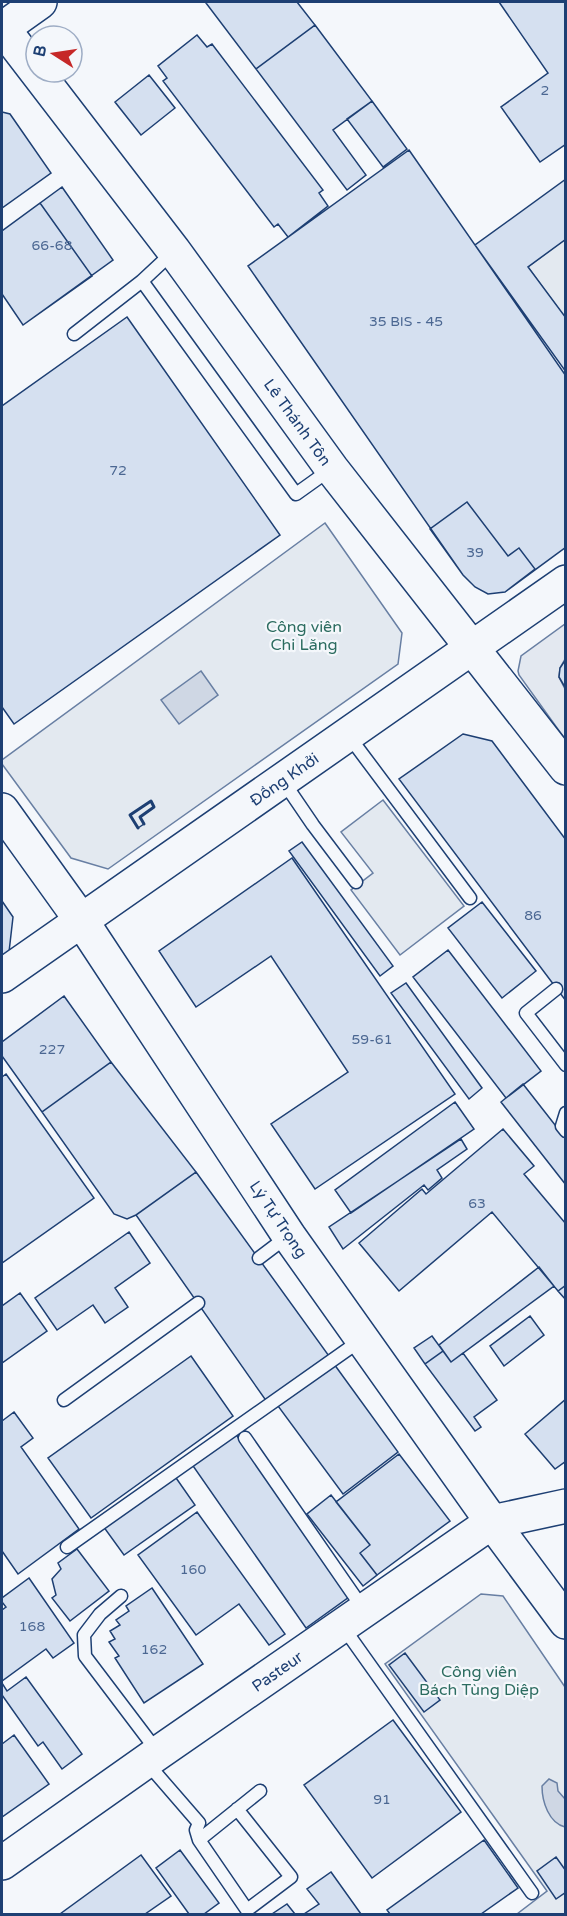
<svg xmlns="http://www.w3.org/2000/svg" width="567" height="1916" font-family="'Varela Round',sans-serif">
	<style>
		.green { fill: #e3e9f0; stroke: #687fa3; stroke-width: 1.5 }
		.parking { fill: #e3e8f0; stroke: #687fa3; stroke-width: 1.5 }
		.water { fill: #cfd7e4; stroke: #687fa3; stroke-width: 1.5 }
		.building { fill: #d5e0f0; stroke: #1d3f73; stroke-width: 1.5 }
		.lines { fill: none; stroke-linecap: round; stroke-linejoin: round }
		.lane-casing { stroke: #1d3f73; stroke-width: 15 }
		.secondary-casing { stroke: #1d3f73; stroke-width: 36 }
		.primary-casing { stroke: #1d3f73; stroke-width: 36 }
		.lane { stroke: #f4f7fb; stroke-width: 12 }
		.secondary { stroke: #f4f7fb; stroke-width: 33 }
		.primary { stroke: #f4f7fb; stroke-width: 33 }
		.fence { stroke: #1d3f73; stroke-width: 1.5; stroke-dasharray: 8 3; stroke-linecap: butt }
		.wall { stroke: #1d3f73; stroke-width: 3 }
		.labels { text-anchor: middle; stroke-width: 4.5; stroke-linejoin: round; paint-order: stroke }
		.number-label { font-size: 14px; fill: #4b6792 }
		.street-label { font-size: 16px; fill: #1d3f73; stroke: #f4f7fb }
		.park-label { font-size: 16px; fill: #2c6c60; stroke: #f4f7fb }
	</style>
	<rect width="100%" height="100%" fill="#f4f7fb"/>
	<!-- green -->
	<path class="green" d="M565,239V318L528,267Z
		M325,523L402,633L398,664L108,869L71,858L2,764V760Z
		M383,800L464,906L400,955L351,890L373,873L341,832Z
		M481,1594L503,1596L565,1687V1914H517L547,1891L385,1664Z"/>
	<!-- parking -->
	<path class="parking" d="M565,624V659L560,668L559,677L565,689V739L519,675L518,671L521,656Z"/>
	<!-- water -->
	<path class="water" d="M201,671L218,695L179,724L161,700Z
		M549,1779L557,1783L558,1791L565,1799V1827C549,1823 542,1802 542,1786Z"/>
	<!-- building -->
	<path class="building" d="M208,2H297L315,25L256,69L206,3Z
		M499,2H566V144L540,162L501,107L548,73Z
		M315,25L372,101L333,130L366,175L347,190L256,69Z
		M197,35L207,47L212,44L323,190L319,193L328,206L288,237L278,224L274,227L163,81L167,78L158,66Z
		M149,75L175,108L141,135L115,102Z
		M372,101L407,149L383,167L347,119Z
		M2,112L10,114L51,173L2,208Z
		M409,150L566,376V547L505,592L488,594L475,587L463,575L248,266Z
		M566,179V239L528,267L566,318V372L475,245Z
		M62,187L113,260L23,325L2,294V231Z
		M40,203L92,276L23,325L2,294V231Z
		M127,317L280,535L14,724L2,707V406Z
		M467,502L508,556L519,548L535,569L505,592L488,594L475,587L463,575L430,529Z
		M566,659V689L559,677L560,668Z
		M463,734L492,741L566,840V1001L399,779Z
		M302,842L393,966L380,976L289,851Z
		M292,858L455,1094L315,1189L271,1124L348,1072L271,956L196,1007L159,951Z
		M2,901L13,917L9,952L2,957Z
		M482,902L536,971L502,998L448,928Z
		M448,950L541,1071L506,1098L413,977Z
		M406,983L482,1088L469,1099L391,993Z
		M64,996L111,1062L42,1112L2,1056V1042Z
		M111,1062L196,1172L136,1215L127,1219L114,1214L42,1112Z
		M6,1074L94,1198L2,1263V1077Z
		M523,1084L566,1139V1185L501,1102Z
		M455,1102L474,1129L351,1213L335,1190Z
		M503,1129L534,1166L524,1174L566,1224V1285L558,1291L492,1212L399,1291L359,1243L422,1189L426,1194Z
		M461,1139L467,1149L437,1170L442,1178L428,1190L424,1185L343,1249L329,1227Z
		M196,1172L329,1356L267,1402L136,1215Z
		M129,1232L150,1263L115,1288L128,1307L105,1323L93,1305L57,1330L35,1298Z
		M539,1267L554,1286L451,1362L439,1345Z
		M566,1285V1300L558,1291Z
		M20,1293L47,1331L2,1363V1306Z
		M530,1316L544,1335L504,1366L490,1346Z
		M432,1336L443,1351L425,1364L414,1348Z
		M443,1351L451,1362L463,1353L497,1400L474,1417L481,1427L475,1431L425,1364Z
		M191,1356L233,1416L91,1518L48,1458Z
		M334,1364L398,1452L343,1494L278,1406Z
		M566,1399V1461L555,1469L525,1434Z
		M14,1412L33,1438L21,1447L79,1529L18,1574L2,1551V1421Z
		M235,1433L349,1597L306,1628L191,1463Z
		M399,1454L450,1521L377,1575L360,1553L370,1545L336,1502Z
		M174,1475L195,1505L124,1555L103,1526Z
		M331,1495L370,1545L360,1553L377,1575L363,1586L307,1514Z
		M197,1512L285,1634L269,1645L239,1604L196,1635L138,1555Z
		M77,1549L109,1591L70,1621L52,1598L56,1595L52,1579L61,1569L58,1563Z
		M29,1578L74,1643L53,1658L46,1649L2,1681V1610L6,1607L2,1602V1598Z
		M152,1588L203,1664L144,1703L115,1658L119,1656L109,1642L115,1639L110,1631L120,1625L116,1620L129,1611L126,1606Z
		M405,1653L440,1700L424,1712L389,1665Z
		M26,1677L82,1754L62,1769L43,1742L38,1746L2,1695V1683L7,1691Z
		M393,1720L461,1812L372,1878L304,1785Z
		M14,1735L49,1784L2,1817V1744Z
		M484,1840L518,1888L481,1914H390L387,1910Z
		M180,1850L219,1903L204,1914H189L156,1868Z
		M141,1855L171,1896L145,1914H60Z
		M556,1857L566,1871V1892L556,1899L537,1871Z
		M331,1872L361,1914H304L319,1904L307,1889Z
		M287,1904L295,1914H272Z"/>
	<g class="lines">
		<defs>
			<path id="lane" d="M173,252L142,281L296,494L331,469
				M74,334L142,281
				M348,735L470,898
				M283,781L313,825L356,882
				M556,989L526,1013L566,1065
				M566,1113L562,1126L566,1131
				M259,1258L288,1236
				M64,1400L198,1303
				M245,1438L364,1610
				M67,1547L361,1340
				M121,1596L100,1614L84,1635L85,1656L157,1751
				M343,1627L532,1893
				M147,1763L199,1823L196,1830L199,1840L247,1910L291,1877L237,1809
				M199,1840L260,1791"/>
			<path id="secondary" d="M2,27L174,251L332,469L566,768
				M2,810L81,920L289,1236L492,1522L566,1622
				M2,976L566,582
				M2,1863L158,1753L492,1522L566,1506"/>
			<path id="primary" d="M2,29L40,2"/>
		</defs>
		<!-- lane casing -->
		<use href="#lane" class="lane-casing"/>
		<!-- secondary casing -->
		<use href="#secondary" class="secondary-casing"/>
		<!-- primary casing -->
		<use href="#primary" class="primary-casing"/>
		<!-- lane -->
		<use href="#lane" class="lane"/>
		<!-- secondary -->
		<use href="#secondary" class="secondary"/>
		<!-- primary -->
		<use href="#primary" class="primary"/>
		<!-- fence -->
		<path class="fence" d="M138,828L144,824"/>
		<!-- wall -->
		<path class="wall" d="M138,828L130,815L151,801L154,807L140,817L144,824"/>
	</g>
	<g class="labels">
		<!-- number labels -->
		<g class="number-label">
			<text x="545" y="95">2</text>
			<text x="52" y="250">66-68</text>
			<text x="406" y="326">35 BIS - 45</text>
			<text x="118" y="475">72</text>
			<text x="475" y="557">39</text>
			<text x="533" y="920">86</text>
			<text x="372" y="1044">59-61</text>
			<text x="52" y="1054">227</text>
			<text x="477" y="1208">63</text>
			<text x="193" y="1574">160</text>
			<text x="32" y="1631">168</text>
			<text x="154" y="1654">162</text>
			<text x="382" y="1804">91</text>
		</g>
		<!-- street labels -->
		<g class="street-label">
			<text transform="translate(298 422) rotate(54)" y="6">Lê Thánh Tôn</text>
			<text transform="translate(284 779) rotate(-35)" y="6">Ðồng Khởi</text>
			<text transform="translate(279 1219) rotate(56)" y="6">Lý Tự Trọng</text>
			<text transform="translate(277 1671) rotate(-35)" y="6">Pasteur</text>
		</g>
		<!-- park labels -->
		<g class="park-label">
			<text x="304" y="632">Công viên<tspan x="304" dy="18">Chi Lăng</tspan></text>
			<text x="479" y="1677">Công viên<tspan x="479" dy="18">Bách Tùng Diệp</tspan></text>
		</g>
	</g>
	<!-- border -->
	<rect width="567" height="1916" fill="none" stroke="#1d3f73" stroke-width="6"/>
	<!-- north arrow -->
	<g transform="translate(54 54) rotate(282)"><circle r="28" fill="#f4f7fb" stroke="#9eadc5" stroke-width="1.5"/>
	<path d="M0-4.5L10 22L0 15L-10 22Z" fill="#c62828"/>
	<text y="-9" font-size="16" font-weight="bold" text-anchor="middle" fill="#1d3f73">B</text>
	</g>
</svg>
